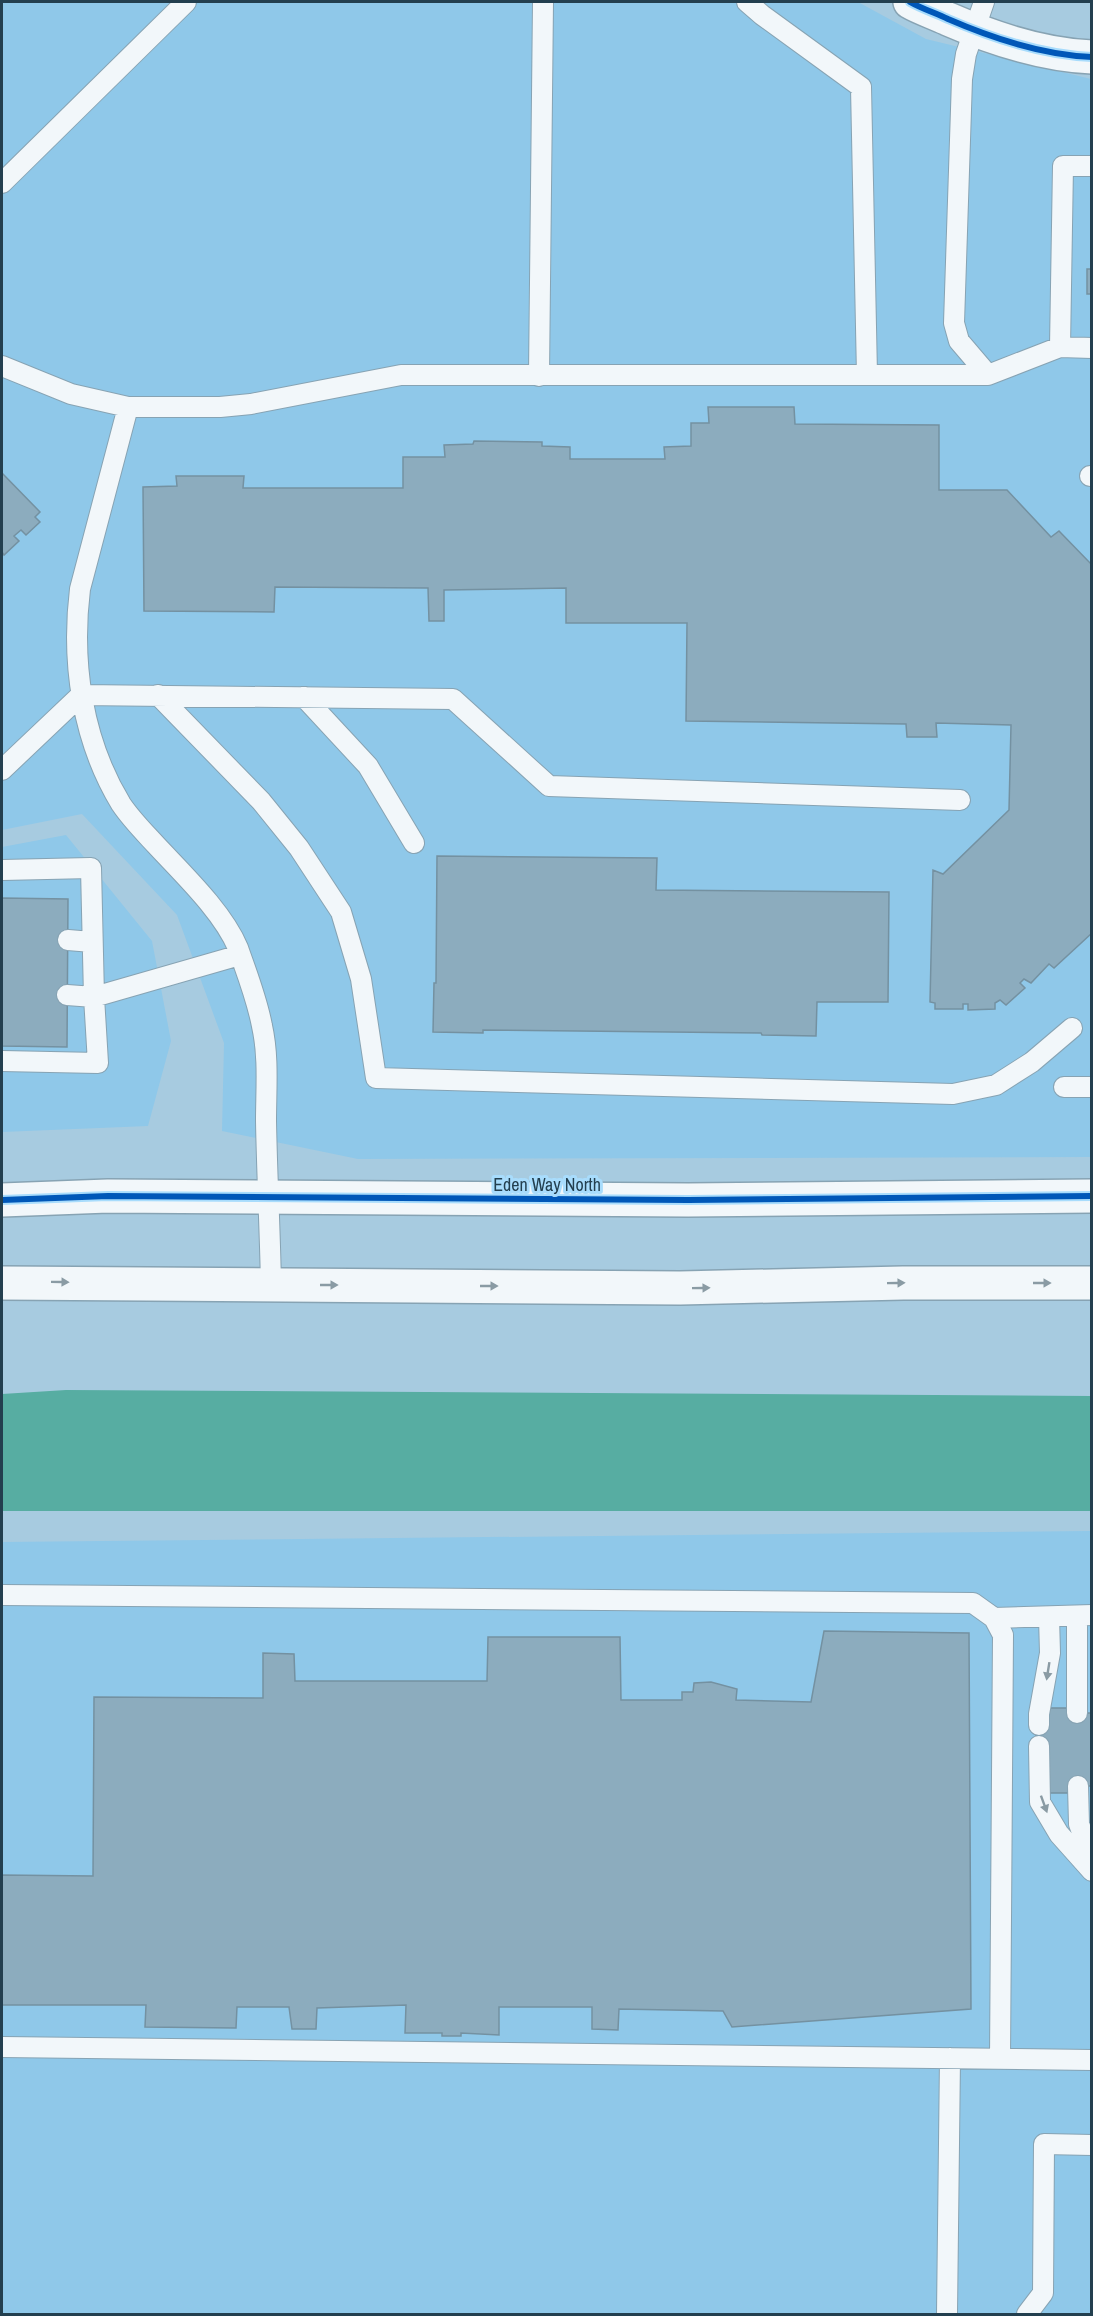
<svg xmlns="http://www.w3.org/2000/svg" width="1093" height="2316" font-family="'Archivo Narrow',sans-serif">
	<style>
		.built { fill: #8fc8e9 }
		.water { fill: #57ada2 }
		.building { fill: #8cacbe; stroke: #7491a1; stroke-width: 1.5 }
		.lines { fill: none; stroke-linecap: round; stroke-linejoin: round }
		.lane-casing { stroke: #87a3b3; stroke-width: 22 }
		.secondary-casing { stroke: #87a3b3; stroke-width: 36 }
		.lane { stroke: #f2f7fa; stroke-width: 20 }
		.secondary { stroke: #f2f7fa; stroke-width: 33 }
		.cycleway-casing { stroke: #a8dcfc; stroke-width: 10 }
		.cycleway { stroke: #0057b8; stroke-width: 6 }
		.oneway { fill: #8a9ba4 }
		.labels { text-anchor: middle; stroke-width: 6; stroke-linejoin: round; paint-order: stroke }
		.street-label { font-size: 18px; fill: #233f4f; stroke: #a8dcfc }
	</style>
	<rect width="100%" height="100%" fill="#a7cbe0"/>
	<!-- built -->
	<path class="built" d="M2,2H858L926,39L1091,79V1157L358,1159L222,1131L224,1043L177,915L82,814L2,830Z
		M66,835L152,941L171,1041L148,1126L2,1132V847Z
		M1091,1531V2314H2V1542Z"/>
	<!-- water -->
	<path class="water" d="M66,1390L1091,1396V1511H2V1394Z"/>
	<!-- building -->
	<path class="building" d="M1092,255V314H1091V294H1087V269H1091Z
		M708,407H794L795,424L939,425V490H1007L1051,537L1059,531L1092,565V933L1054,968L1049,964L1031,983L1024,979L1020,983L1025,988L1006,1005L1000,1000L995,1003V1009L968,1010V1004H963V1009H935V1003L930,1002L933,870L943,874L1009,810L1011,725L936,723L937,737H907L906,724L686,721L687,623H566V588L444,590V621H429L428,588L275,587L274,612L144,611L143,487L177,486L176,476H244L243,488H403V457H445L444,445L473,444L474,441L542,442V446L570,447V459H665L664,447L691,446V423H709Z
		M2,473L40,512L35,517L40,522L26,535L21,530L14,536L19,541L4,555L2,552Z
		M437,856L657,858L656,890L889,892L888,1002H817L816,1036L762,1035L761,1033L483,1030V1033L433,1032L434,983H436Z
		M2,898L68,899L67,1047L2,1046Z
		M824,1631L969,1633L971,2009L732,2027L723,2011L619,2009L618,2030L592,2029V2007H499V2035L461,2033V2036H442V2033H405L406,2005L317,2008L316,2029H292L289,2007H237L236,2028L145,2027L146,2005H2V1875L93,1876L94,1697L263,1698V1653L294,1654L295,1681H487L488,1637H620L621,1700H682V1692H693L694,1683L711,1682L737,1689L736,1700L811,1702Z
		M1046,1708H1071V1713H1092V1786H1078L1069,1793H1044L1036,1746V1725Z"/>
	<g class="lines">
		<defs>
			<path id="lane" d="M747,2L762,15L861,87L867,375
				M984,2L966,54L962,79L954,323L959,341L988,375
				M2,183L186,2
				M1060,347L1063,166H1092
				M2,366L71,394L128,407H220L251,404L401,375H988L1060,347L1092,348
				M539,376L543,2
				M128,407L80,589C71,662 82,740 121,804C131,819 144,832 156,845C183,874 223,912 238,948C247,974 257,999 262,1026C269,1057 266,1090 266,1121C267,1176 270,1230 271,1285
				M1090,476H1092
				M158,695L261,801L299,848L341,912L361,979L376,1078L953,1094L996,1085L1032,1062L1072,1028
				M304,697L368,766L414,843
				M2,770L81,695L453,699L549,786L960,800
				M2,870L91,868L94,997L67,995
				M68,940L92,942
				M2,1061L98,1063L94,997L240,955
				M1064,1087H1092
				M2,1595L973,1603L994,1618L1003,1635L1000,2059
				M1077,1616V1713
				M994,1618L1092,1615
				M1039,1725V1714L1050,1653L1049,1617
				M1039,1746L1040,1802L1059,1834L1092,1871
				M1078,1786L1079,1824L1092,1859
				M2,2047L1092,2060
				M947,2314L950,2058
				M1027,2314L1043,2293L1044,2144L1092,2145"/>
			<path id="secondary" d="M910,2C922,9 936,13 948,19C994,39 1042,55 1092,57
				M2,1200L108,1196L688,1200L1092,1196
				M2,1283L680,1288L903,1283H1092"/>
		</defs>
		<!-- lane casing -->
		<use href="#lane" class="lane-casing"/>
		<!-- secondary casing -->
		<use href="#secondary" class="secondary-casing"/>
		<!-- lane -->
		<use href="#lane" class="lane"/>
		<!-- secondary -->
		<use href="#secondary" class="secondary"/>
		<defs>
			<path id="cycleway" d="M910,2C922,9 936,13 948,19C994,39 1042,55 1092,57
				M2,1200L108,1196L688,1200L1092,1196"/>
		</defs>
		<!-- cycleway casing -->
		<use href="#cycleway" class="cycleway-casing"/>
		<!-- cycleway -->
		<use href="#cycleway" class="cycleway"/>
	</g>
	<!-- one-way arrows -->
	<defs><path id="oneway-solid" d="M-6-.8H1V-3.2L6.5 0L1 3.2V.8H-6Z" transform="scale(1.5)"/></defs>
	<g class="oneway">
		<use href="#oneway-solid" transform="translate(60 1282) rotate(1)"/>
		<use href="#oneway-solid" transform="translate(896 1283) rotate(-1)"/>
		<use href="#oneway-solid" transform="translate(1042 1283)"/>
		<use href="#oneway-solid" transform="translate(329 1285)"/>
		<use href="#oneway-solid" transform="translate(489 1286)"/>
		<use href="#oneway-solid" transform="translate(701 1288) rotate(-1)"/>
		<use href="#oneway-solid" transform="translate(1048 1671) rotate(99)"/>
		<use href="#oneway-solid" transform="translate(1044 1804) rotate(70)"/>
	</g>
	<g class="labels">
		<!-- street labels -->
		<g class="street-label">
			<text x="547" y="1191">Eden Way North</text>
		</g>
	</g>
	<!-- border -->
	<rect width="1093" height="2316" fill="none" stroke="#233f4f" stroke-width="6"/>
</svg>
